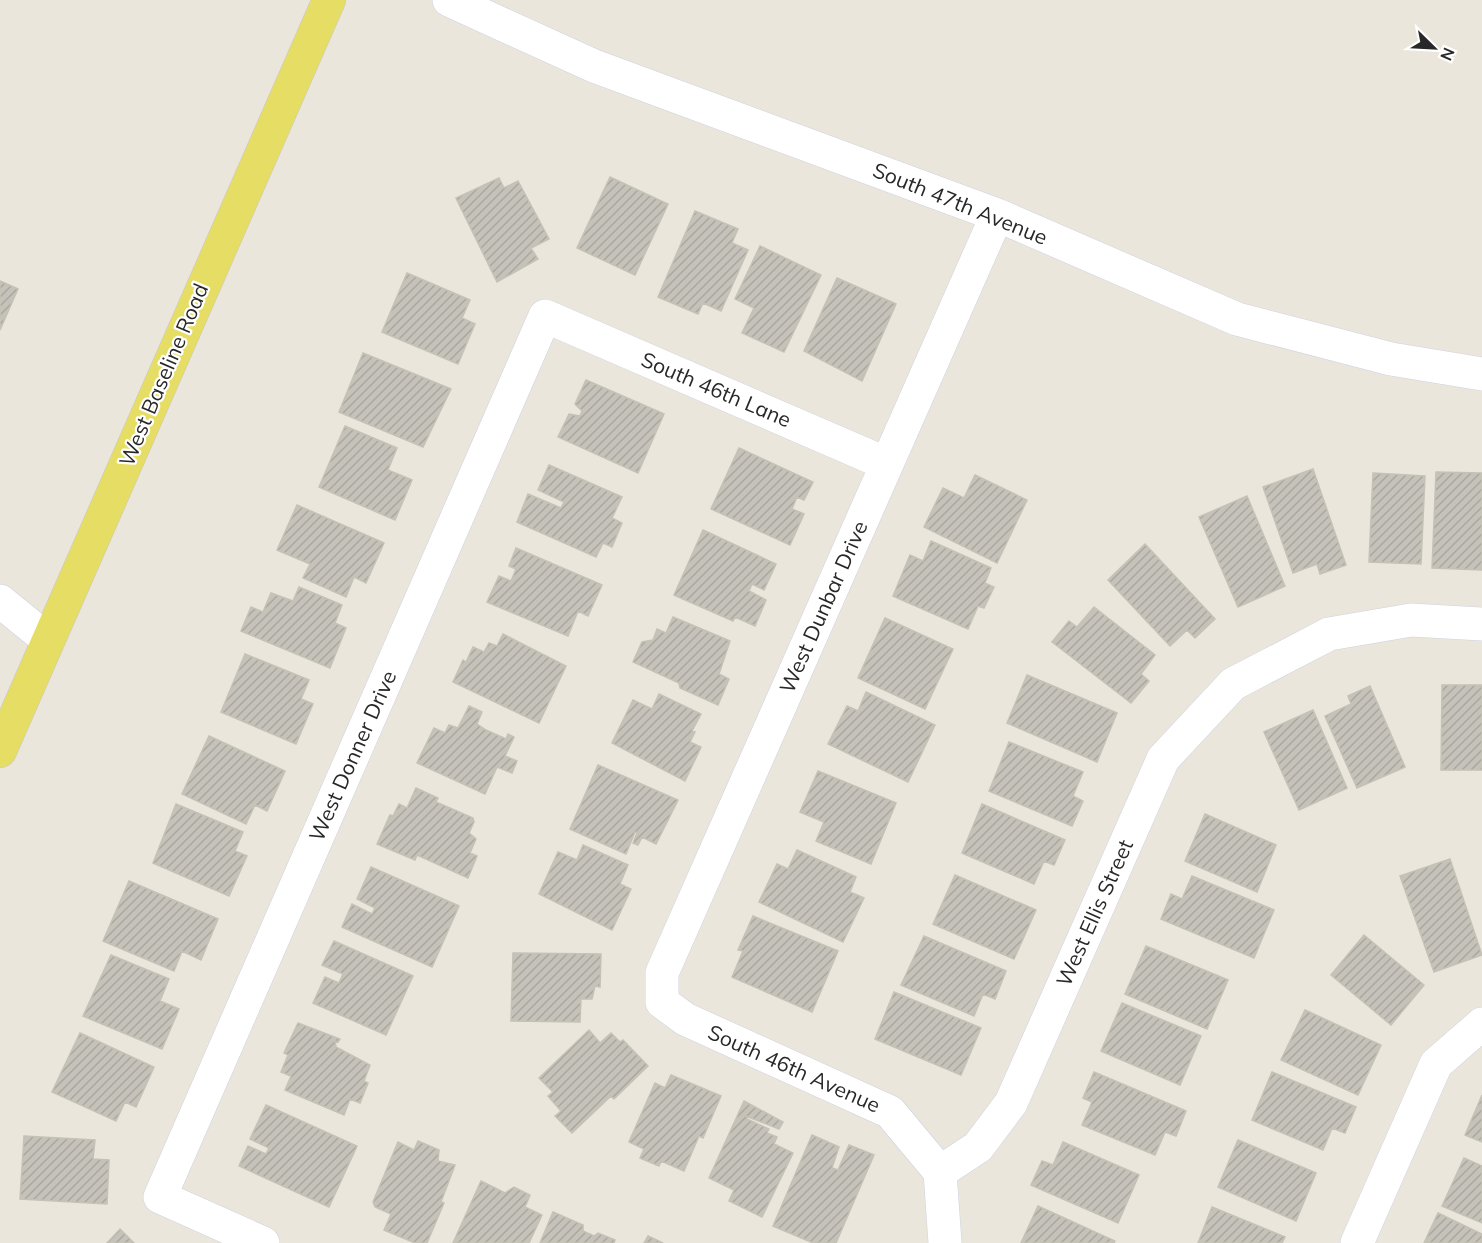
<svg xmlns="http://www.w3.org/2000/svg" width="1482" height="1243" font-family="Mulish,sans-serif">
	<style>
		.building { fill: url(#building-hatch); stroke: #c5c2b5; stroke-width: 1.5 }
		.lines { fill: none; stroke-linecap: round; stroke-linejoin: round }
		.minor-casing { stroke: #d0d1e0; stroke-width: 34 }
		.major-casing { stroke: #c7c7c7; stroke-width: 34 }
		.minor { stroke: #fff; stroke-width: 33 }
		.major { stroke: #e6de64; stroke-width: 33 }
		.labels { text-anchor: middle; stroke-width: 4.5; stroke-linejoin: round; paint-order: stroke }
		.street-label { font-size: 21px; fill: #282828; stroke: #fff }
	</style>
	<defs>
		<pattern id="building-hatch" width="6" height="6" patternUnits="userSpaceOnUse" patternTransform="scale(1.5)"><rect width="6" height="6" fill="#c5c2ba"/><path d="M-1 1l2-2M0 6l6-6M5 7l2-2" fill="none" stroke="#a9a7a0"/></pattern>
	</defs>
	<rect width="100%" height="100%" fill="#eae6db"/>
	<!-- building -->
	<path class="building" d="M610,177L668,204L635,275L577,248Z
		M499,178L504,188L518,181L549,239L531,248L538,259L497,282L456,198Z
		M695,211L738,229L732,243L748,250L721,311L703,303L698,314L658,297Z
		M760,246L821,275L784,352L742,333L754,308L735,299Z
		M407,273L470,300L462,318L475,324L458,364L382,332Z
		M837,278L896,304L862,381L804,351Z
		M0,281L18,289L0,330Z
		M363,353L451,389L423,447L339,412Z
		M586,380L664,414L638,473L558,437L569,414L580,416L582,411L575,404Z
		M345,426L397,448L388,470L412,480L395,520L319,487Z
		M739,448L813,482L804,500L797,497L792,509L804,514L790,545L711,509Z
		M549,465L622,497L612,518L622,523L612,547L603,543L596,557L517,522L528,494L561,508L564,502L538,490Z
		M1313,469L1346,565L1320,574L1317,564L1293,573L1263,487Z
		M1436,472L1482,473V570L1432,568Z
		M1373,473L1425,476L1421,564L1369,562Z
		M975,475L1027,500L997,563L924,527L943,488L964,498Z
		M1247,496L1285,586L1238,607L1199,517Z
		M297,505L384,543L366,583L354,577L346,597L303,578L310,564L277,550Z
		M703,530L776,564L764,590L752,584L749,591L766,600L755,626L735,617L733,621L674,595Z
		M931,541L991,568L985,583L994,587L984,608L978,606L968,629L893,596L910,555L923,561Z
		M1145,544L1215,619L1195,638L1187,630L1170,646L1108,580Z
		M516,548L602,585L588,616L578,611L568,636L487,602L499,576L511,581L516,569L509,566Z
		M299,587L342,605L335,623L346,628L330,668L241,631L251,607L263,612L271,593L293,601Z
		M1094,607L1155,655L1141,674L1149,681L1131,703L1052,642L1069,621L1077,627Z
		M673,617L730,641L719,674L729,679L718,705L680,688L679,683L633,662L642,642L653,640L657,629L666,633Z
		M885,618L953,649L925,709L858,678Z
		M503,634L566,666L539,723L453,682L463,660L466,662L473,647L484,652L489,643L497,646Z
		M245,654L309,680L301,699L313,704L296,744L221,712Z
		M1027,675L1117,713L1097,762L1007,723Z
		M1442,685H1482V770H1441Z
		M1370,686L1405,767L1357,788L1325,716L1351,704L1348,696Z
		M866,692L935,725L908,782L828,744L847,706L858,711Z
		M659,694L701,714L692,731L695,732L690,742L701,747L685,781L612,743L633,700L652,709Z
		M469,706L482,712L477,724L486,730L506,739L508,734L514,737L505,756L517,761L512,773L497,767L485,794L417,763L434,728L445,733L449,725L458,728Z
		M1313,710L1347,788L1299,810L1264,732Z
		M209,736L285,771L267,811L255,805L246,824L182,794Z
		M1009,742L1083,772L1073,796L1083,801L1072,826L989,791Z
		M598,765L678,800L656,844L642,837L638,845L633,843L637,833L635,832L626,854L570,829Z
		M818,771L896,803L871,864L816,841L824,822L800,812Z
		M416,788L438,798L436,802L473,818L474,822L469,833L476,839L470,853L477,856L468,878L417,855L415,860L377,844L390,815L393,816L399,804L407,808Z
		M176,804L243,832L235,851L247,856L229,896L153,863Z
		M982,804L1065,840L1054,865L1044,861L1034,884L962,853Z
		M1205,814L1276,845L1257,892L1185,861Z
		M583,845L628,865L620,884L631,889L612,930L539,894L558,852L577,860Z
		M797,850L856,877L850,892L864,898L843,942L759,902L777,864L788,869Z
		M1450,859L1482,955L1434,972L1400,876Z
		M371,867L459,906L432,967L342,927L352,904L372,914L375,908L357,899Z
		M955,875L1036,910L1014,959L933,924Z
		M1192,876L1274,910L1254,958L1161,919L1171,894L1182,899Z
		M129,881L218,919L201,960L182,951L174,971L103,941Z
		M753,916L838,951L812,1012L732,977L743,951L738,950Z
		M1364,935L1424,985L1391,1025L1331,975Z
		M924,936L1006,971L995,999L983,994L974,1016L901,985Z
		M334,941L413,976L386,1035L313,1003L325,977L339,983L343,974L322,965Z
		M1146,946L1228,980L1207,1029L1125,994Z
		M513,953L601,954L600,987L595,986L592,999H581L580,1022L511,1021Z
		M111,955L169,979L160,1001L179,1009L162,1049L83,1016Z
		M894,992L981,1028L961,1075L875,1039Z
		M1122,1003L1201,1036L1180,1085L1101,1051Z
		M1305,1010L1381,1045L1358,1095L1281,1060Z
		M298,1023L340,1039L338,1042L335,1041L336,1047L370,1065L364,1081L368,1083L360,1103L350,1099L344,1115L285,1090L291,1076L281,1072L288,1055L284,1053Z
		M589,1030L600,1043L611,1033L620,1042L623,1040L648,1066L614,1099L611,1096L572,1133L555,1116L561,1111L548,1096L553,1092L539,1078Z
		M80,1033L154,1067L136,1107L125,1102L116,1121L52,1092Z
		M1094,1072L1186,1111L1176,1136L1165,1132L1155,1155L1082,1125L1092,1102L1083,1098Z
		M1272,1072L1356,1107L1345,1133L1332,1128L1323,1150L1252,1120Z
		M671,1075L721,1096L703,1138L699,1136L684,1171L661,1161L659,1166L640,1158L644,1149L629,1142L655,1083L665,1088Z
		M1482,1095V1142L1465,1135Z
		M744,1101L783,1122L779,1129L746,1116L747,1119L769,1129L767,1133L777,1137L774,1144L793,1153L762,1217L729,1201L734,1190L709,1178Z
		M266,1105L357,1146L329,1207L239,1166L248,1146L266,1154L269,1148L250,1139Z
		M812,1135L839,1147L832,1168L838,1170L849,1145L874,1155L836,1243H813L773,1226Z
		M24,1136L95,1140L93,1159L109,1160L107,1204L20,1199Z
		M1238,1140L1316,1173L1296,1221L1218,1187Z
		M418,1141L439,1150L438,1161L455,1165L441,1202L444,1203L427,1243H415L384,1230L391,1214L375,1207L373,1202L398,1142L414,1150Z
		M1063,1142L1139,1175L1118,1223L1031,1185L1042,1161L1053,1165Z
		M1464,1158L1482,1166V1223L1442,1206Z
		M481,1181L505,1193L514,1187L530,1195L525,1207L542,1215L529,1243H453Z
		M1038,1206L1115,1241L1114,1243H1021Z
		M1212,1207L1285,1237L1282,1243H1198Z
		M553,1212L583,1225V1231L594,1236L598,1233L615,1240L614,1243H540Z
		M1438,1213L1482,1234V1243H1424Z
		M120,1229L134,1243H107Z
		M648,1236L663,1243H644Z"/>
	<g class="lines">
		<defs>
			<path id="minor" d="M449,0L594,66L997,215L1237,319L1391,359L1482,374
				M0,601L48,640
				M940,1172L890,1112L685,1019L662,1002V973L997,215
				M940,1172L978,1147L1011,1103L1163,759L1233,684L1329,634L1411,620L1482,624
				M940,1172L945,1243
				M263,1243L160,1197L545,316L887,464
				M1357,1243L1436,1064L1482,1024"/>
			<path id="major" d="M0,751L329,0"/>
		</defs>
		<!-- minor casing -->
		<use href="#minor" class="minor-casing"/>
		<!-- major casing -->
		<use href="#major" class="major-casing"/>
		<!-- minor -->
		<use href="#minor" class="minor"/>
		<!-- major -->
		<use href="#major" class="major"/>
	</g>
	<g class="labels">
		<!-- street labels -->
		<g class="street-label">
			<text transform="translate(960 204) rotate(22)" y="7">South 47th Avenue</text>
			<text transform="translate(164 375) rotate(-67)" y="7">West Baseline Road</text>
			<text transform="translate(716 390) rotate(23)" y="7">South 46th Lane</text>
			<text transform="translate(824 607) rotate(-66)" y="7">West Dunbar Drive</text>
			<text transform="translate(353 756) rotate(-66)" y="7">West Donner Drive</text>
			<text transform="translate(1095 913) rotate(-66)" y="7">West Ellis Street</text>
			<text transform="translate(794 1069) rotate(24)" y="7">South 46th Avenue</text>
		</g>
	</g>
	<!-- north arrow -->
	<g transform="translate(1434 48) rotate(114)" stroke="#ffffff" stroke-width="4.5" paint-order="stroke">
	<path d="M0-4.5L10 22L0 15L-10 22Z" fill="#282828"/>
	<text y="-9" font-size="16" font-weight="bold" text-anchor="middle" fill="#282828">N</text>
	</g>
</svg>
